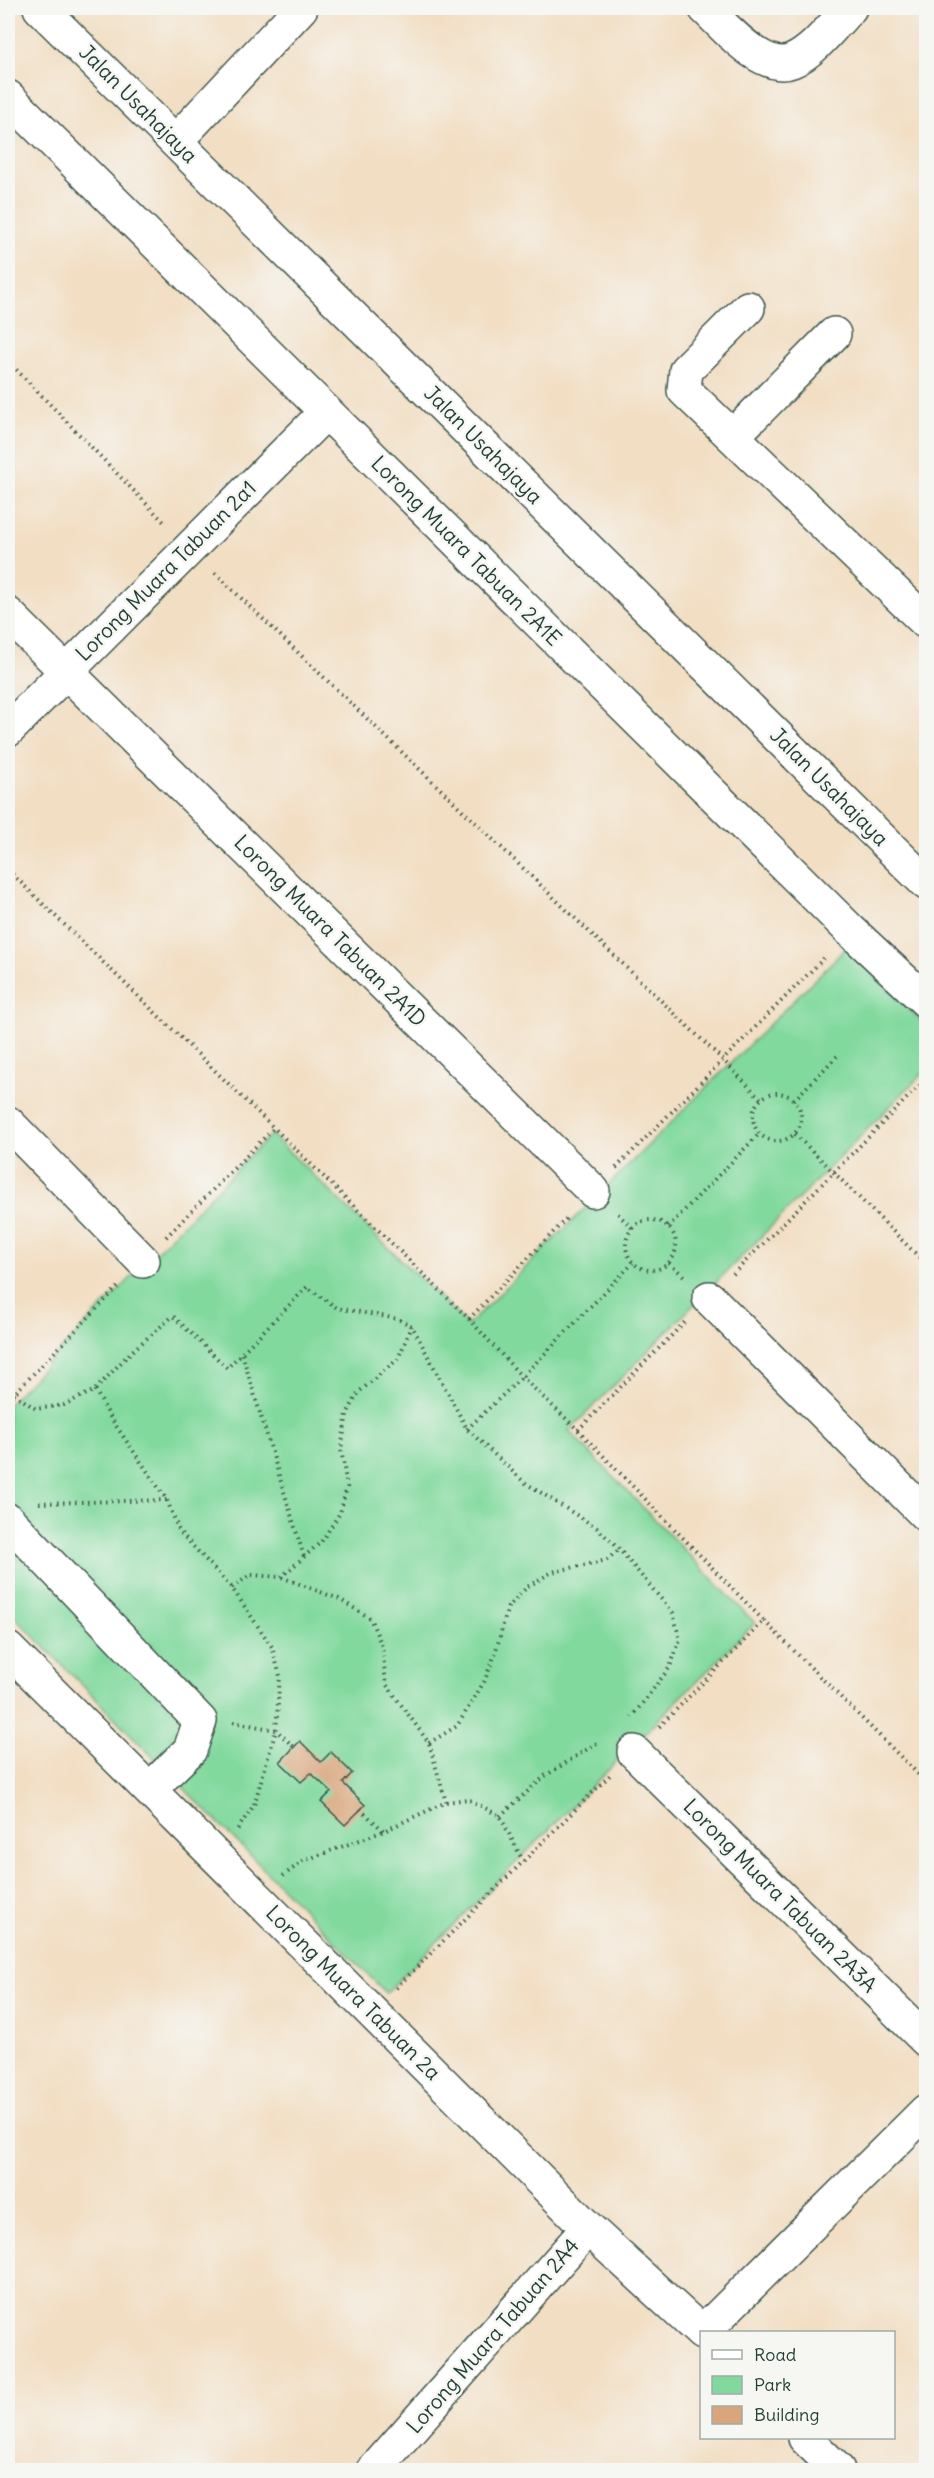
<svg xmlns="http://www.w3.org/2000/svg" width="934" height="2478" font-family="Delius,sans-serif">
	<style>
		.green { fill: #81d99e; stroke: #508b69; stroke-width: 1.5 }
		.building { fill: #d8a57c }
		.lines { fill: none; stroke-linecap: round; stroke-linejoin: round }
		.minor-casing { stroke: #3f5549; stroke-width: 36 }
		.path { stroke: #3f5549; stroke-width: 4; stroke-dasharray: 1.5 4.5; stroke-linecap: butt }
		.minor { stroke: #fff; stroke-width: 33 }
		.labels { text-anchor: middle; stroke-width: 5; stroke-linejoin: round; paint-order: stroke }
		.street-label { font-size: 21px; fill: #1f3d34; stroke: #f6f6f2 }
	</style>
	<rect width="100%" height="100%" fill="#f6f6f2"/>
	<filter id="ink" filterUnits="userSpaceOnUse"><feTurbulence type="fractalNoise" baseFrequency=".0167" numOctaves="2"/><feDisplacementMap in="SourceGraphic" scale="12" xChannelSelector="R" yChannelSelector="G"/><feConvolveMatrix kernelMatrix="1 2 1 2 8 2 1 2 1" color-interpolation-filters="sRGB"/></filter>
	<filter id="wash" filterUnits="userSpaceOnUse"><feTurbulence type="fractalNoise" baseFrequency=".008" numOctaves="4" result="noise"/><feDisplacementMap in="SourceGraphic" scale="24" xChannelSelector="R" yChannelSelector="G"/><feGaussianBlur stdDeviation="1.35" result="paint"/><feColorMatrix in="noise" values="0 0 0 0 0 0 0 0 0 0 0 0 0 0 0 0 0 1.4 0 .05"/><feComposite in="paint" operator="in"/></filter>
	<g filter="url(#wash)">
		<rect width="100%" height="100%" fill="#f2dec3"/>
		<!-- green -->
		<path class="green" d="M847,947L926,1026V1070L569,1431L755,1623L386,1993L8,1610V1404L271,1134L468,1325Z"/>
		<g id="blocks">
			<!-- building -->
			<path class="building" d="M300,1741L321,1762L331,1752L352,1773L343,1783L365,1805L345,1825L321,1802L331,1792L311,1773L301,1782L280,1762Z"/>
		</g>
	</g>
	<g filter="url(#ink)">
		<use href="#blocks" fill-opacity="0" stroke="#3f5549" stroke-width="1.5"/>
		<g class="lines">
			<defs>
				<path id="minor" d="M40,8L926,883
					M705,8C723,25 763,73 792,61C815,51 833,25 850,8
					M8,97L851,931L926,1001
					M176,141L301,8
					M748,308L686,370L684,390L926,622
					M733,436L834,334
					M8,614L593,1191
					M8,730L326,412
					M8,1123L143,1261
					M709,1298L926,1515
					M8,1520L200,1721L190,1750L149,1790
					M8,1649L588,2228L702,2333
					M634,1752L926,2040
					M703,2332L926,2111
					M805,2438L838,2470
					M374,2470L588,2228"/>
			</defs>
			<!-- minor casing -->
			<use href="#minor" class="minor-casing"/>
			<!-- path -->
			<path class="path" d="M8,361L165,523
				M215,573L723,1060L761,1099
				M8,870L274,1128
				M753 1117a24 24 0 1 1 48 0a24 24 0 1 1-48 0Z
				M794,1100L839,1054
				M795,1134L926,1264
				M616,1168L826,956
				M618,1214L632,1228
				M626 1245a25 25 0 1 1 50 0a25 25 0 1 1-50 0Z
				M668,1227L759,1134
				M166,1237L274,1128L469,1319L522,1377L578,1430L764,1621L658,1728
				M669,1263L684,1276
				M733,1274L926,1079
				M469,1319L569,1216
				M242,1354L304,1557
				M95,1390L112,1420L167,1500L179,1531L232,1588L272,1647L280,1676L276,1730L254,1805L237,1830
				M14,1394L36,1409L64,1405L95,1390L131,1352L173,1316L227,1368L307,1287L337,1308L398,1319L412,1326L467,1429L524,1482L597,1528L619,1549L673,1613L680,1640L670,1667L632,1717
				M8,1400L119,1286
				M467,1429L522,1377L633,1263
				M578,1430L685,1322
				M39,1503L167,1500
				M281,1577L321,1542L340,1513L347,1487L341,1449L347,1414L359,1392L398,1359L412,1326
				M232,1588L250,1575L281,1577L339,1599L370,1618L382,1646L386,1684L429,1743L446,1802
				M764,1621L926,1782
				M233,1722L276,1730L294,1747
				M429,1743L457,1726L484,1682L495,1654L508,1607L527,1587L552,1572L607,1560L619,1549
				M360,1809L384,1831
				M500,1816L545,1776L600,1741
				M283,1876L303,1861L384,1831L446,1802L468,1799L500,1816L523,1861
				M396,1988L610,1775"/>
			<!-- minor -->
			<use href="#minor" class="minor"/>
		</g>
	</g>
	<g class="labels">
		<!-- street labels -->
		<g class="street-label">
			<text transform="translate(138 104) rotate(45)" y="7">Jalan Usahajaya</text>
			<text transform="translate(483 445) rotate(45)" y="7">Jalan Usahajaya</text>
			<text transform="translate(466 551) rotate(45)" y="7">Lorong Muara Tabuan 2A1E</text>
			<text transform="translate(166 571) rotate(-45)" y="7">Lorong Muara Tabuan 2a1</text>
			<text transform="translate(829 787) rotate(45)" y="7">Jalan Usahajaya</text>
			<text transform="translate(330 931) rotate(45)" y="7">Lorong Muara Tabuan 2A1D</text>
			<text transform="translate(780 1896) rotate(45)" y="7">Lorong Muara Tabuan 2A3A</text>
			<text transform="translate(353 1993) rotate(45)" y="7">Lorong Muara Tabuan 2a</text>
			<text transform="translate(493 2336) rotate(-49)" y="7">Lorong Muara Tabuan 2A4</text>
		</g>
	</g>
	<!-- margin -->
	<rect width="934" height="2478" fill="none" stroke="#f6f6f2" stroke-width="30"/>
	<!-- legend -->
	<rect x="700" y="2331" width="195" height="108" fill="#f6f6f2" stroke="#a0aca6" stroke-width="1.5"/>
	<rect x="712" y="2350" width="30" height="9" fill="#ffffff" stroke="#a0aca6" stroke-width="1.5"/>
	<text x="754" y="2361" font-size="18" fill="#1f3d34">Road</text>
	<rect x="712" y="2376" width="30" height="18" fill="#81d99e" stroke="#a0aca6" stroke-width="1.5"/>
	<text x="754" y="2391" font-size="18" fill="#1f3d34">Park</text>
	<rect x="712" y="2406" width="30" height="18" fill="#d8a57c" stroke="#a0aca6" stroke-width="1.5"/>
	<text x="754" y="2421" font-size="18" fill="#1f3d34">Building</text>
</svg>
